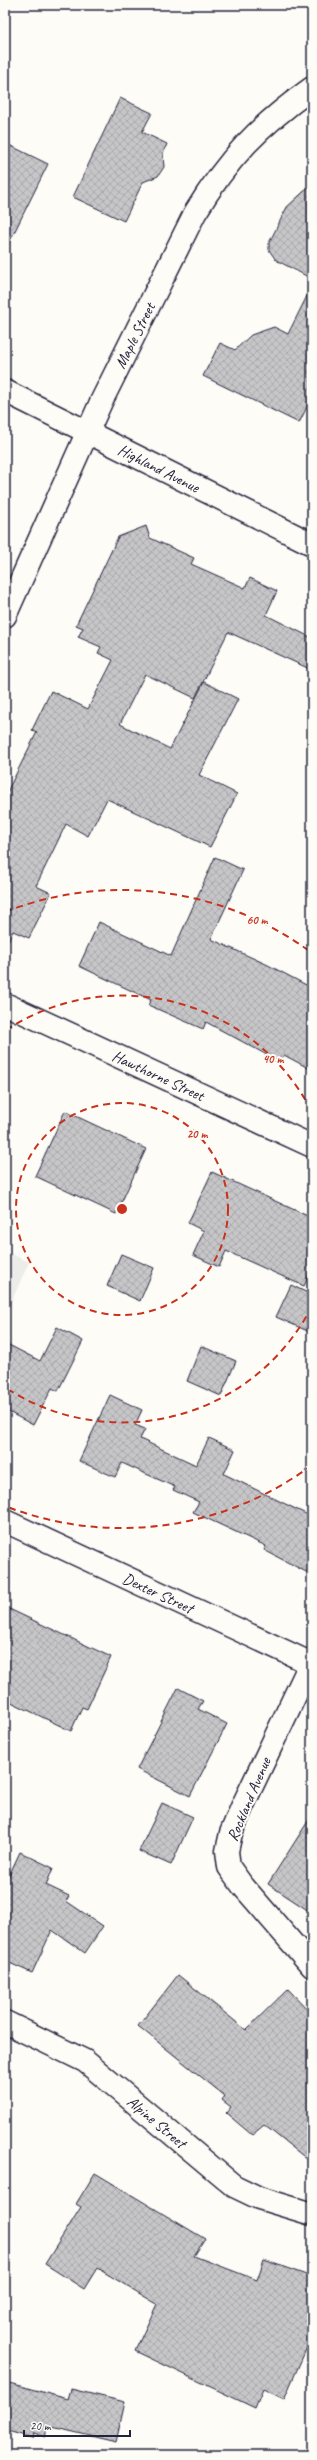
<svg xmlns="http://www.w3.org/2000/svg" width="317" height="2460" font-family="Caveat,sans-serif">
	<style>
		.built { fill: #ecece9 }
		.building { fill: url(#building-cross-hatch); stroke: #22223b }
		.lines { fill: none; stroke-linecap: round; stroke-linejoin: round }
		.minor-casing { stroke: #22223b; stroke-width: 25 }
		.tertiary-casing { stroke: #22223b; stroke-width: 25 }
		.secondary-casing { stroke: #22223b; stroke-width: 25 }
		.minor { stroke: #fdfcf7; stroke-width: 22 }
		.tertiary { stroke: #fdfcf7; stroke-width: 22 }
		.secondary { stroke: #fdfcf7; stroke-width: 22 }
		.ring { fill: none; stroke: #c8321e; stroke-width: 2; stroke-dasharray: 7 5 }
		.labels { text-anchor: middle; stroke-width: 4; stroke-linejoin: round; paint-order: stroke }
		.street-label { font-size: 16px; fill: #22223b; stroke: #fdfcf7 }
		.centre { fill: #c8321e; stroke: #fdfcf7; stroke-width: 2 }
		.ring-label { font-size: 12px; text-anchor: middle; font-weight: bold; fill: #c8321e; stroke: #fdfcf7; stroke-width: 4; stroke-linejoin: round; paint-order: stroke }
	</style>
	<defs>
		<pattern id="building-cross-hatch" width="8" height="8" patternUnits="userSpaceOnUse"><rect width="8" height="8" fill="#c6c6c8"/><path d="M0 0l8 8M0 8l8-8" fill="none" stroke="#aaaaad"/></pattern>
	</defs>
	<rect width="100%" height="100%" fill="#fdfcf7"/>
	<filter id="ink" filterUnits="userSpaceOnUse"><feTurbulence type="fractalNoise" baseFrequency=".025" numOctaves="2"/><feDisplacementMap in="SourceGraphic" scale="8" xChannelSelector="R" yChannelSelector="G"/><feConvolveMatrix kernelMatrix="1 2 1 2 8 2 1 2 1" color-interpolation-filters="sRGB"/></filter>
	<g filter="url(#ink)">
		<!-- built -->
		<path class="built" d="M5,1251L29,1262L5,1316Z"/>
		<!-- building -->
		<path class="building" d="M120,98L152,113L142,132L167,144L163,153L164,167L158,176L143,182L124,221L73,197Z
			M5,143L48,164L5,251Z
			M312,184V279L276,260L269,250V243L287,207Z
			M312,286V397L299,423L203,376L220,343L235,350L251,335L274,327L288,334Z
			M146,526L150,538L194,558L191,564L245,588L250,578L277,591L266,615L312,638V670L228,632L195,698L145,674L120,724L170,749L204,682L238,699L199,775L237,794L210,847L107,799L88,836L66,824L36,886L51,893L29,938L13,931L5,947V796L37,732L32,730L51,691L88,709L113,660L98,653L101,647L78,637L83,628L76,625L118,537Z
			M215,857L243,870L211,939L268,965L312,988V1070L284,1055L280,1062L206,1022L203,1029L148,1005L151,1000L79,966L99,922L171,956Z
			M65,1111L146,1149L116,1214L35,1176Z
			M212,1172L312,1218V1269L304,1286L226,1251L219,1267L193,1255L204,1231L188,1223Z
			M121,1254L154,1268L140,1301L107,1286Z
			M291,1285L312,1295V1333L276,1317Z
			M57,1327L83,1341L58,1391L52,1388L33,1425L5,1410V1343L40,1361Z
			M201,1346L236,1361L221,1396L187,1381Z
			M110,1395L142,1410L135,1425L145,1429L140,1439L196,1465L209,1438L235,1450L224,1474L312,1517V1575L264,1550L266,1546L193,1512L199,1502L173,1490L175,1487L122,1463L115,1477L79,1461Z
			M5,1607L111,1657L87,1709L82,1707L71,1731L5,1699Z
			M178,1688L203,1701L198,1709L227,1724L190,1796L137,1769Z
			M162,1803L193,1817L171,1865L139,1851Z
			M312,1815V1913L268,1884Z
			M20,1852L53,1868L46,1885L69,1896L66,1901L103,1926L85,1953L52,1930L32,1973L5,1961V1884Z
			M178,1975L246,2030L288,1989L312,2014V2163L264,2125L252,2135L226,2113L231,2107L222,2100L225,2096L138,2026Z
			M95,2173L205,2239L194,2256L257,2280L264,2260L312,2277V2336L284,2399L263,2389L255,2408L135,2351L157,2304L97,2268L84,2289L45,2264L81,2207L76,2204Z
			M9,2383L68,2399L71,2389L125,2402L116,2442L48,2426L45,2437L35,2433L33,2438L5,2430V2385L8,2386Z"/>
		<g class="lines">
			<defs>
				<g id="minor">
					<path id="s1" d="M5,1521L312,1664"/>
					<path d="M312,1660L242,1807L231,1833L227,1851L229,1867L242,1885L312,1966"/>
					<path id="s2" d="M5,2022L85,2061L234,2186L259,2198L312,2214"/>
				</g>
				<g id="tertiary">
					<path id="s3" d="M5,616L101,402L195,213C228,158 260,125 312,88"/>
					<path id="s4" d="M5,1004L312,1146"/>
				</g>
				<g id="secondary">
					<path id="s5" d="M5,391L312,544"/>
				</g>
			</defs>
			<!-- minor casing -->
			<use href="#minor" class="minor-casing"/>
			<!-- tertiary casing -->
			<use href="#tertiary" class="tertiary-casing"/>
			<!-- secondary casing -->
			<use href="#secondary" class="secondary-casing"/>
			<!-- minor -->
			<use href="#minor" class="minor"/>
			<!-- tertiary -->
			<use href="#tertiary" class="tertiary"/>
			<!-- secondary -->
			<use href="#secondary" class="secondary"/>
		</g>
	</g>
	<!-- distance rings -->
	<g class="ring">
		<circle cx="122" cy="1209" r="106"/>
		<path d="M312 1306A213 213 0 0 1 6 1388M6 1030A213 213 0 0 1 312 1112"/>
		<path d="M312 1465A319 319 0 0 1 5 1506M5 912A319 319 0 0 1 312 953"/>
	</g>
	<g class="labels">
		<!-- street labels -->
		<g class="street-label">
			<text dy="6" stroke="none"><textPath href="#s3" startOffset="309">Maple Street</textPath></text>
			<text dy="6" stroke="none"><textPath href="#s5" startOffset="172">Highland Avenue</textPath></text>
			<text dy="6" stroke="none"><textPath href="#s4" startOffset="169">Hawthorne Street</textPath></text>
			<text dy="6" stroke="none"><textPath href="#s1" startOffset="169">Dexter Street</textPath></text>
			<text transform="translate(248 1799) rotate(-67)" y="6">Rockland Avenue</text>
			<text dy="6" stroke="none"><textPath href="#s2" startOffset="183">Alpine Street</textPath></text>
		</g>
	</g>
	<circle cx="122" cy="1209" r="6" class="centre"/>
	<g class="ring-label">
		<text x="257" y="924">60 m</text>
		<text x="273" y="1063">40 m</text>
		<text x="197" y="1138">20 m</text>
	</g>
	<!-- margin -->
	<rect width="317" height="2460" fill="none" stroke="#fdfcf7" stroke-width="20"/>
	<rect x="10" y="10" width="297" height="2440" fill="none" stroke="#22223b" stroke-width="1.5" filter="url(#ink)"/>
	<!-- scale -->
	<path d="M24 2430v6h106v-6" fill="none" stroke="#22223b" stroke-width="2"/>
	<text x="30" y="2430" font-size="12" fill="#22223b" stroke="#fdfcf7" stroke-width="3" paint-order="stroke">20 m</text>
</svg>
